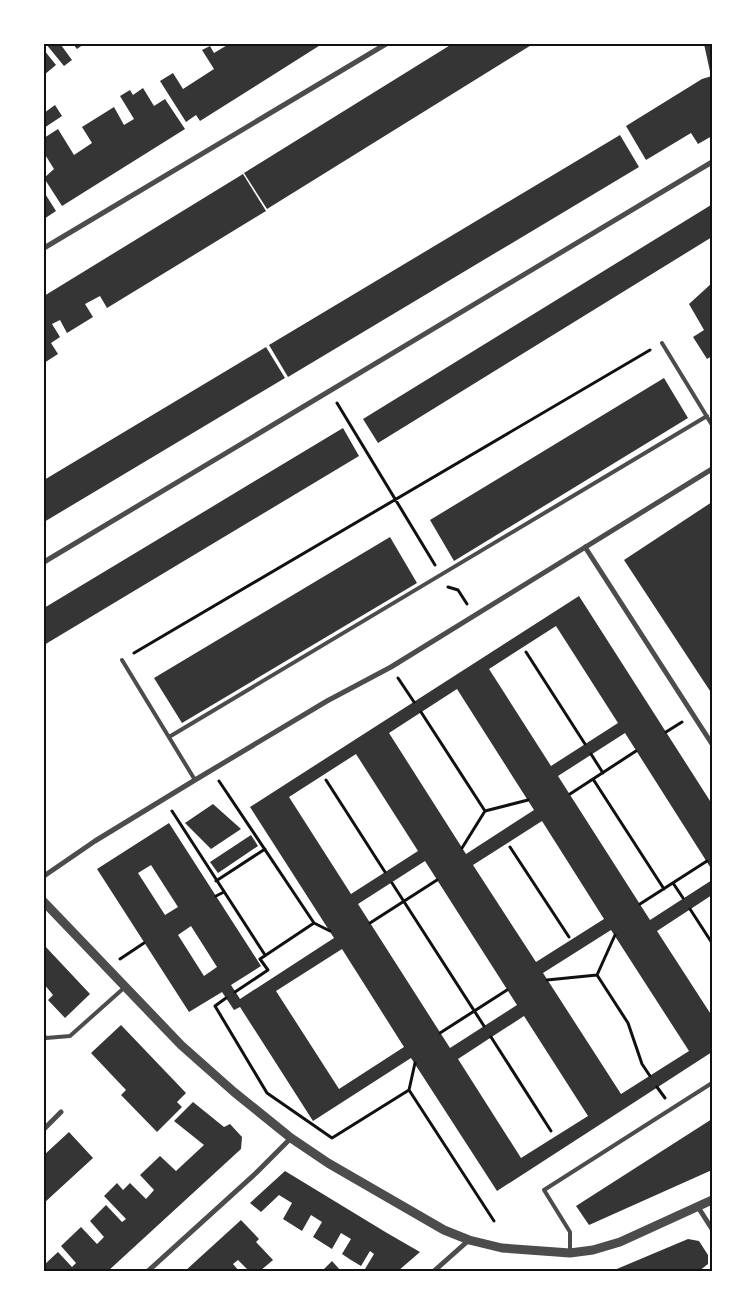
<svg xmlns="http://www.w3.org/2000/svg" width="756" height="1315" font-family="Spectral,serif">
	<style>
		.building { fill: #353535; fill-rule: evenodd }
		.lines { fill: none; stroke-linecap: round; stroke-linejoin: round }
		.path { stroke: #111; stroke-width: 3 }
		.service { stroke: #4c4c4c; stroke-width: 4 }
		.minor { stroke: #4c4c4c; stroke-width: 5 }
		.tertiary { stroke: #4c4c4c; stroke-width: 9 }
		.neatline { fill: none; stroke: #111; stroke-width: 2 }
	</style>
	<rect width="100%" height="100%" fill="#fff"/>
	<!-- building -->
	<path class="building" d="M46,44H62L61,45L72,60L64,66Z
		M73,44H84L77,49Z
		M229,44H322L200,121L196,115L186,122L160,81L173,73L183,89L214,69L202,50L210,46L214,53Z
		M452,44H533L267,209L244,173Z
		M704,44H712V76H711Z
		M44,50L56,65L44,75Z
		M712,76V136L698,144L691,133L646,160L626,126L702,79Z
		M143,88L154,106L165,99L185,129L62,206L44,178L54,169L44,153V138L58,129L74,155L92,143L82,127L114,107L124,125L134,119L120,96L130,90L133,95Z
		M55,105L62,116L44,128V113Z
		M620,135L639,167L288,377L269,345Z
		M243,174L266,211L107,308L100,296L85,304L93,317L67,333L60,320L52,324L60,337L51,343L58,354L44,363V296Z
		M44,192L56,211L44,219Z
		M711,205L712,237L378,443L363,419Z
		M712,283V356L707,359L693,337L704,330L689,304Z
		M266,347L285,378L44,522V480Z
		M664,378L688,418L454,561L430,520Z
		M343,428L359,456L44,645V608Z
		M712,502V694L624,560Z
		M390,537L417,583L182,723L154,678Z
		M579,596L712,804V870L625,733L558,776L650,920L712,880V895L657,931L712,1016V1052L497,1191L411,1058L313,1121L240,1007L234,1010L222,992L189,1012L97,869L169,823L261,966L231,985L240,999L334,938L250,807ZM556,626L618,723L551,766L489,669ZM457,689L534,810L466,854L389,733ZM356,754L418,851L351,894L289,797ZM542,821L604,919L536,962L473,865ZM425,861L517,1005L450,1048L358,904ZM151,865L178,907L165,915L138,873ZM191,926L217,967L204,976L178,935ZM611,930L689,1051L621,1094L543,973ZM342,949L404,1047L339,1089L276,991ZM524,1016L588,1116L521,1158L458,1059Z
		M213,804L241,829L211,849L185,823Z
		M251,835L258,846L218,873L210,862Z
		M44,945L90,994L65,1018L48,1000L53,995L44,984Z
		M121,1025L186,1093L177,1102L182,1107L157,1132L121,1095L126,1090L91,1053Z
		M193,1102L224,1127L230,1124L242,1137L241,1149L108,1271H47L44,1265L58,1252L72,1267L76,1263L61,1246L81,1227L97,1244L104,1237L90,1221L106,1205L122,1222L126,1219L104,1196L117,1183L123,1190L130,1183L146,1199L154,1190L140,1175L160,1156L176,1171L204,1145L174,1121Z
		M712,1119V1170L589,1225L576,1206Z
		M69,1132L93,1158L44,1203V1155Z
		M285,1171L387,1233L420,1252L398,1271H369L365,1269L374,1254L370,1251L361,1266L351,1260L342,1254L351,1239L341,1233L332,1249L313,1237L322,1222L311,1215L302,1231L283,1219L292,1203L279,1195L261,1212L250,1203Z
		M241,1220L259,1239L256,1242L273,1260L260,1271H249L238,1260L233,1264L239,1271H185Z
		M688,1239L699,1241L708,1255V1264L699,1271H612Z
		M332,1261L341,1271H321L323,1270Z"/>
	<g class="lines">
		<!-- path -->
		<path class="path" d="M337,403L435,565
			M448,587L458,590L467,604
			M526,652L585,744
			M134,653L650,350
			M398,678L414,702
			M421,712L485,811
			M666,732L682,722
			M591,754L603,773
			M593,779L664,889
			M326,780L385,872
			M219,781L314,923
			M570,794L636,751
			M172,811L265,955
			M510,847L569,937
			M462,848L485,811L528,800
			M216,881L265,849
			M392,883L484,1026
			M673,883L683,898
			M216,896L224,892
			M640,904L707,861
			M690,909L712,943
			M370,923L437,880
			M120,959L144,943
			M597,975L628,1023L642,1064L650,1076
			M547,980L597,975L615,935
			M235,992L268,970L260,959L314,923L330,931
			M226,998L215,1006L267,1093L332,1138L409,1090L415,1063
			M440,1033L507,990
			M491,1037L551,1131
			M657,1087L665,1098
			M409,1090L494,1221"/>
		<!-- service -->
		<path class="service" d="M662,343L712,425
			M122,660L195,780
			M169,737L707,416
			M44,1036L46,1038L70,1036L125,987
			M570,1253V1232L544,1190L712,1083"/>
		<!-- minor -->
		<path class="minor" d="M44,248L386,44
			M585,547L712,744
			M44,562L712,162
			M44,876L95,841L195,780L327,701L391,667L712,469
			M44,1129L61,1112
			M698,1207L712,1229
			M148,1271L256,1173L291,1138
			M434,1271L469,1240"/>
		<!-- tertiary -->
		<path class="tertiary" d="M44,902L181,1045L234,1092L291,1138L328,1163L444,1230L469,1240L502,1248L570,1253L593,1250L620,1242L712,1200"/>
	</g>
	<!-- border -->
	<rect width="756" height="1315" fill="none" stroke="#ffffff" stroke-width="90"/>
	<rect x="45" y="45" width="666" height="1225" class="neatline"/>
</svg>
